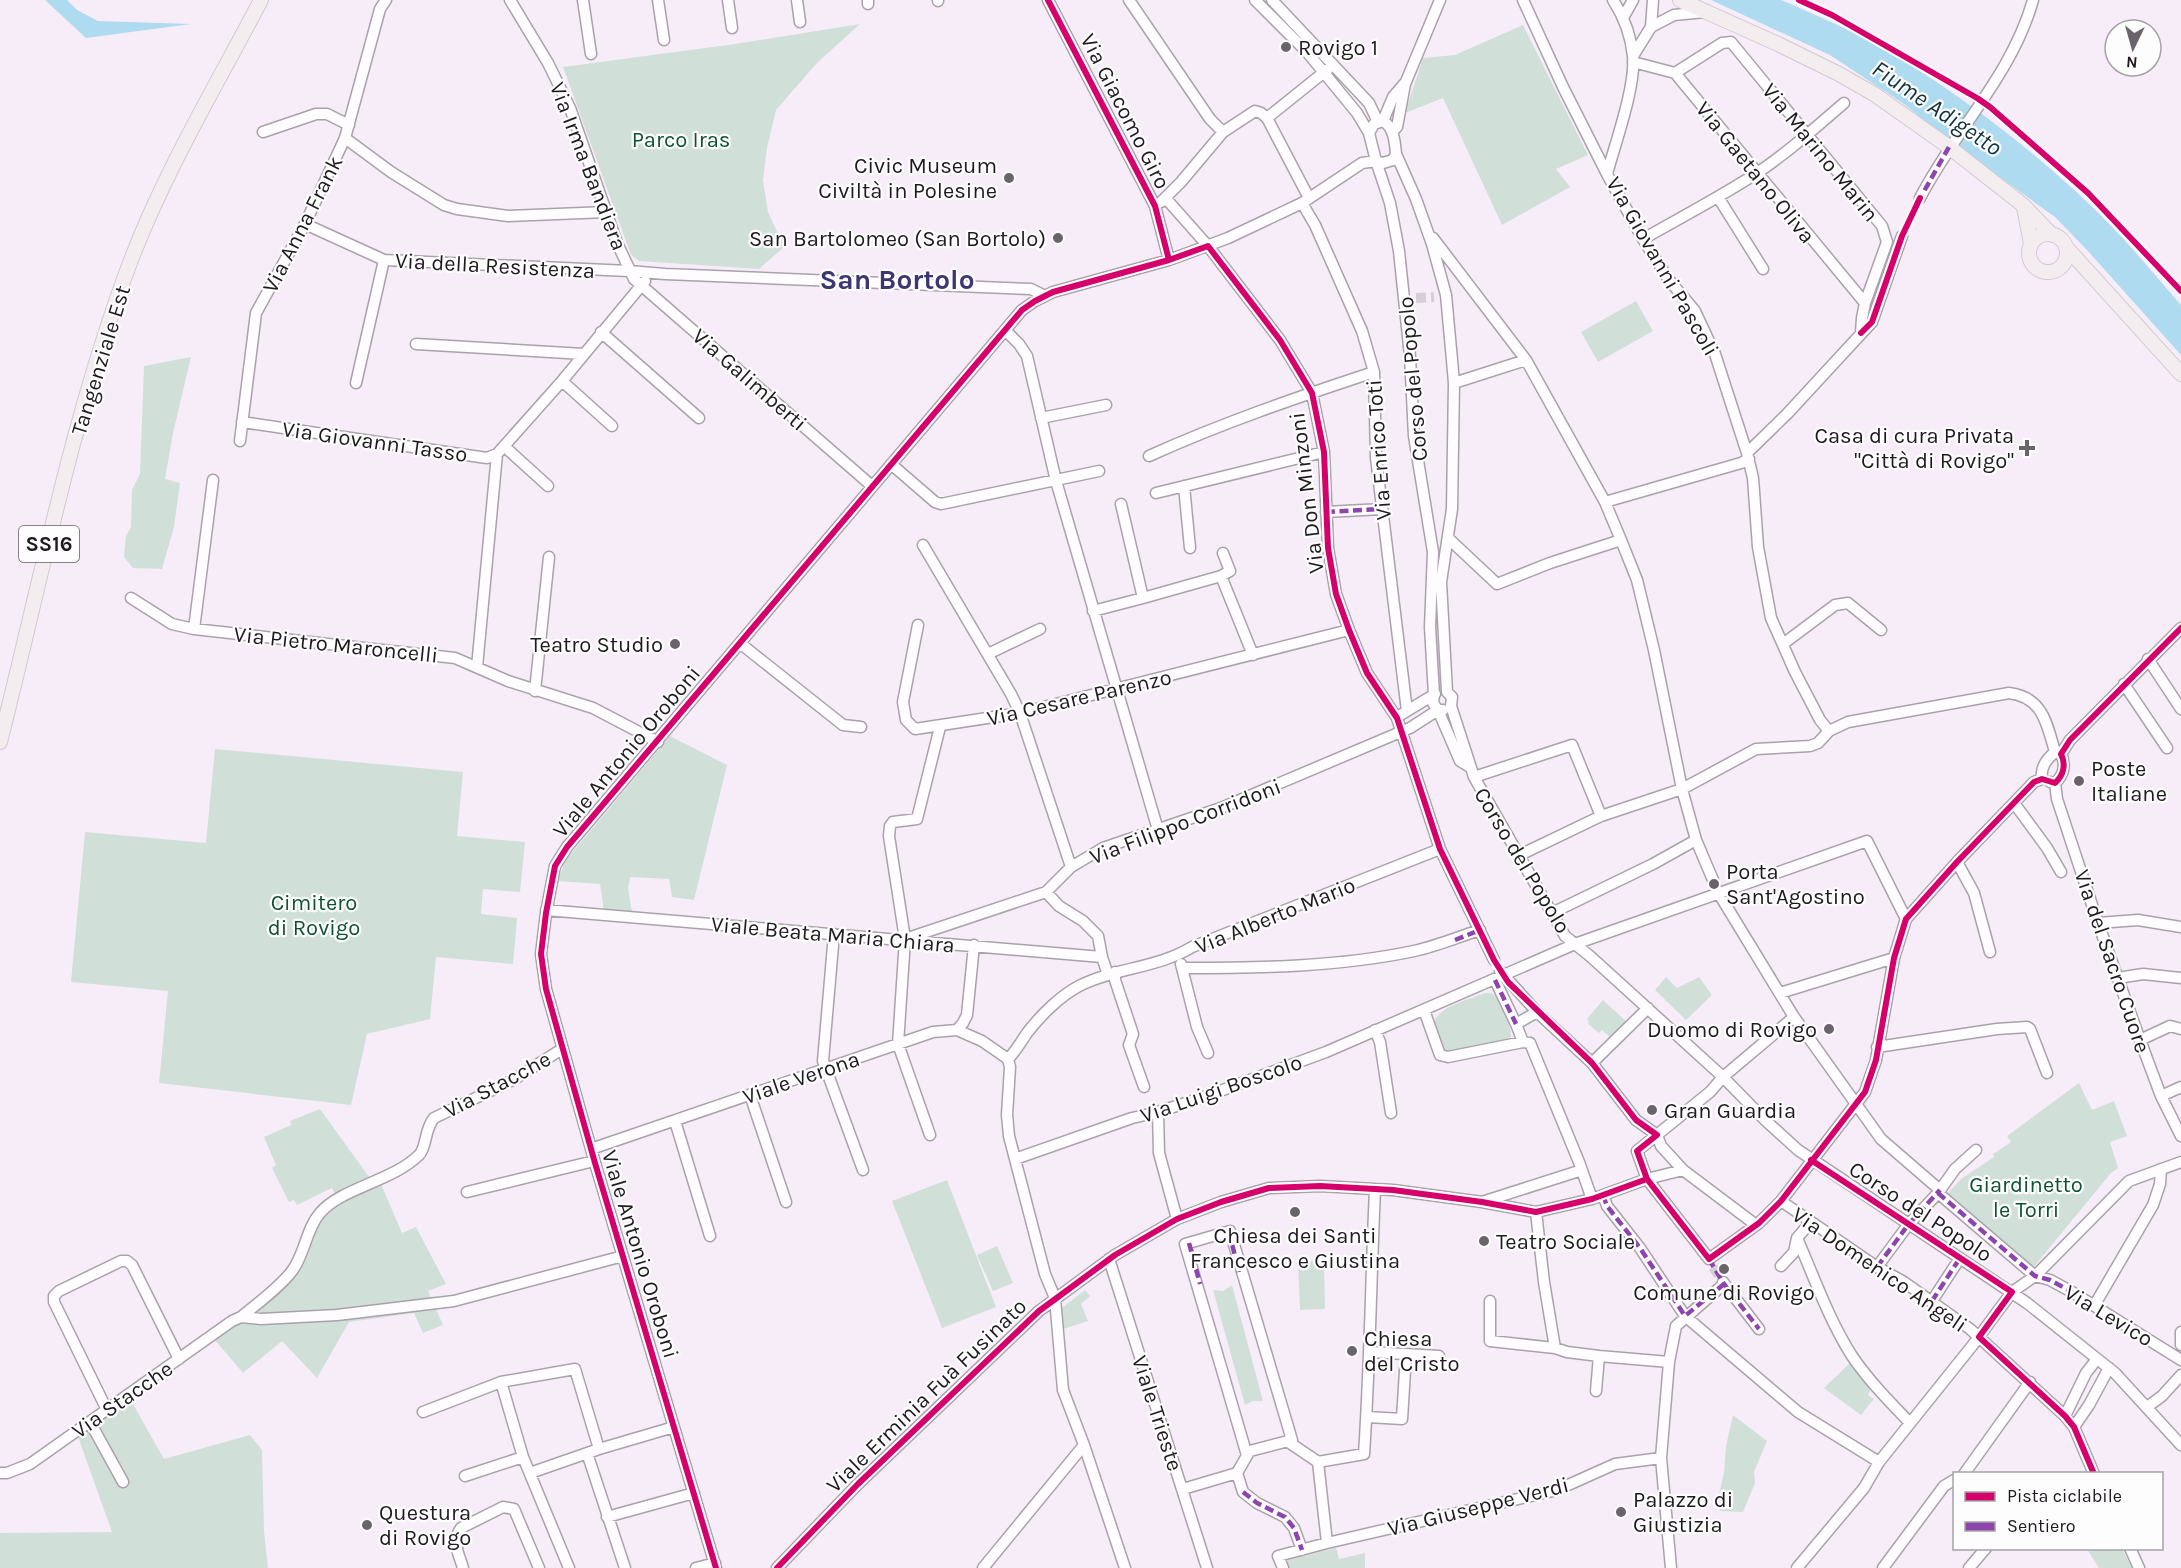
<svg xmlns="http://www.w3.org/2000/svg" width="2181" height="1568" font-family="Karla,sans-serif">
	<style>
		.green { fill: #d0e0d9 }
		.water { fill: #aedbf0 }
		.lines { fill: none; stroke-linecap: round; stroke-linejoin: round }
		.minor-tunnel { stroke: #d7cdd8; stroke-width: 10; stroke-dasharray: 10 5; stroke-linecap: butt }
		.minor-casing { stroke: #a9a2aa; stroke-width: 13 }
		.major-casing { stroke: #cfcbd0; stroke-width: 16 }
		.minor { stroke: #fefcfe; stroke-width: 10 }
		.major { stroke: #f4edf0; stroke-width: 14 }
		.quiet { stroke: #8e44ad; stroke-width: 4.5; stroke-dasharray: 9 4.5; stroke-linecap: butt }
		.cycleway-casing { stroke: #fdfdfd; stroke-width: 10 }
		.cycleway { stroke: #d6006c; stroke-width: 6 }
		.poi-dot { fill: #6b636c; stroke: #fdfdfd; stroke-width: 2 }
		.labels { text-anchor: middle; stroke-width: 4.5; stroke-linejoin: round; paint-order: stroke }
		.shield { fill: #fdfdfd; stroke: #625d62; stroke-width: 1.5 }
		.shield-label { font-size: 21px; font-weight: bold; fill: #1f1920 }
		.poi-label { font-size: 22px; fill: #1f1920; stroke: #fdfdfd; text-anchor: start }
		.street-label { font-size: 22px; fill: #1f1920; stroke: #fdfdfd }
		.park-label { font-size: 22px; fill: #0d5333; stroke: #fdfdfd }
		.water-label { font-size: 24px; font-style: italic; fill: #12333e; stroke: #fdfdfd }
		.district-label { font-size: 28px; font-weight: bold; fill: #3c3672; stroke: #fdfdfd }
	</style>
	<rect width="100%" height="100%" fill="#f7edf8"/>
	<!-- green -->
	<path class="green" d="M860,24L817,63L776,110L767,148L763,180L768,212L784,247L759,269L639,261L631,255L563,67L735,44Z
		M1523,25L1588,155L1556,169L1570,187L1502,225L1443,98L1405,113L1423,58L1455,55Z
		M1636,301L1653,331L1598,362L1581,332Z
		M191,357L173,433L165,479L180,483L174,527L162,569L133,568L124,557L126,536L131,527L132,490L140,474L144,366Z
		M670,736L727,765L694,900L672,897L669,879L630,877L628,888L632,912L604,910L600,884L558,881L565,861Z
		M215,749L463,772L457,836L525,842L520,892L483,889L481,914L517,918L513,964L436,957L430,1019L367,1034L351,1105L159,1083L168,991L71,982L85,832L206,843Z
		M1666,977L1677,988L1699,977L1712,995L1686,1020L1655,990Z
		M1485,993C1489,993 1492,993 1495,995C1502,999 1512,1029 1511,1037L1507,1039L1449,1052L1444,1051L1434,1022C1441,1005 1469,1000 1485,993Z
		M1603,1000L1627,1022L1612,1039L1602,1030L1599,1033L1588,1024L1589,1022L1587,1019Z
		M2079,1083L2092,1110L2114,1101L2127,1136L2110,1142L2118,1168L2111,1173L2032,1269L1945,1196L1961,1179L1994,1157L1993,1154L2011,1142L2007,1136Z
		M320,1109L372,1181L337,1198L332,1188L297,1205L294,1200L289,1202L272,1168L276,1165L264,1137L291,1125L290,1121Z
		M947,1180L996,1307L942,1328L892,1201Z
		M381,1184L402,1233L416,1227L446,1284L428,1291L443,1325L423,1333L414,1313L349,1322L317,1378L282,1341L243,1373L215,1340L262,1306L313,1236L324,1215L335,1205Z
		M997,1246L1013,1283L993,1291L977,1255Z
		M1324,1261L1325,1309L1300,1310L1298,1262Z
		M1232,1285L1263,1401H1253L1245,1405L1213,1290L1223,1291Z
		M1085,1290L1090,1296L1081,1304L1088,1321L1060,1330L1058,1311Z
		M1851,1362L1871,1388L1868,1395L1874,1399L1861,1415L1824,1388Z
		M129,1397L164,1459L250,1435L262,1450L264,1531L268,1568H0V1533L112,1532L77,1434Z
		M1733,1415L1767,1441L1754,1472L1755,1483L1743,1512L1720,1511L1719,1494L1724,1473L1726,1446Z
		M1336,1548L1339,1559L1365,1553V1568H1287L1284,1561Z
		M2087,1549H2122L2132,1568H2099Z"/>
	<!-- water -->
	<path class="water" d="M45,0H67L77,10L98,21L191,24L86,38Z
		M1711,0H1781L1791,4C1817,16 1844,27 1870,41C1954,88 2048,160 2115,230C2138,254 2159,280 2181,305V355L2087,250L2055,217L1951,142L1904,104L1830,55Z"/>
	<g class="lines">
		<!-- minor-tunnel -->
		<path class="minor-tunnel" d="M1416,298L1434,297
			M1713,1267L1723,1282"/>
		<defs>
			<path id="minor" d="M510,0L548,63L570,108L617,243L634,279L872,486
				M583,0L591,54
				M658,0L664,40
				M728,0L732,28
				M797,0L800,22
				M868,0V4
				M938,0V1
				M1048,0L1155,206L1169,260
				M1129,0L1210,119L1223,132
				M1255,0L1307,52L1357,113L1369,133
				M1272,0L1369,103L1378,122
				M1523,0L1563,87L1607,174
				M1613,0C1624,17 1631,36 1633,56C1636,86 1615,144 1607,174L1643,239L1669,280L1695,311L1715,354L1747,453L1753,478L1758,547L1771,618L1795,672L1820,720L1829,731
				M1624,16L1633,0
				M1651,27L1674,15L1705,12
				M1633,56L1651,27L1653,0
				M1633,62L1675,73L1865,303
				M1675,73L1722,43L1731,42L1882,226L1887,242L1865,303L1862,318L1861,333
				M1267,118L1328,69
				M1383,121C1394,127 1395,143 1396,154L1393,160L1383,163L1376,161L1369,133L1374,124Z
				M1383,121L1393,97L1404,84
				M263,132L316,114H327L349,125
				M1392,132L1397,127L1405,84L1440,0
				M345,138L391,172L444,205L457,209L508,216L607,212
				M1396,154L1416,199L1432,244L1446,295L1452,360L1454,383L1452,509L1441,582L1447,692L1452,697L1451,706L1474,777L1565,936L1591,957L1723,1077L1765,1120L1798,1150L2027,1303L2115,1373L2181,1445
				M1718,197L1763,269
				M1920,198C1955,130 2012,75 2033,0
				M1164,199L1169,202L1208,246L1280,340L1312,393L1324,452L1328,548L1336,594L1349,630L1367,673L1397,718L1440,849L1494,960
				M1161,202L1181,182L1223,132L1255,111L1261,113L1267,118L1309,198
				M1302,203L1315,225L1362,331L1374,372L1376,458L1407,711
				M305,224L384,260L629,271L665,274L1031,289L1045,296
				M1433,238L1526,360L1605,502L1621,540L1637,580L1654,650L1682,789L1696,840L1713,880
				M1643,239C1680,218 1718,198 1754,175C1786,154 1815,128 1844,103
				M1005,330L1019,344L1027,356L1056,481L1158,830
				M601,332L699,418
				M416,344L584,354
				M562,381L612,426
				M356,383L384,260
				M1454,383L1526,360
				M1041,418L1106,405
				M242,422L487,458L497,454L562,381L645,281
				M240,441L256,313L305,224L345,138L380,9L386,0
				M505,447L548,486
				M1747,453L1787,414L1872,322L1902,236
				M1149,456C1222,423 1298,397 1374,372
				M891,464L935,502L941,504L1099,471
				M1184,486L1190,548
				M1156,493L1324,452
				M1605,502L1741,463L1749,459
				M1326,512L1382,509
				M1448,538L1497,584L1550,563L1621,540
				M923,545L1011,694L1020,713L1071,867
				M1221,576L1253,655
				M131,598L172,624L194,629L455,658L508,681L593,708L658,742
				M1143,598L1221,576L1230,571L1223,553
				M1093,611L1143,598L1121,504
				M918,625L903,702L906,720L915,729L1020,713L1349,630
				M194,629L213,480
				M741,644L843,725L861,727
				M1783,644L1835,605L1848,603L1881,630
				M988,654L1040,629
				M2148,659L2181,709
				M477,667L497,454
				M2124,684L2167,748
				M535,691L549,557
				M1402,714L1435,694
				M2061,754L2070,740L2181,628
				M1474,777L1572,745L1601,816
				M2042,779C2040,767 2047,759 2055,752L2061,753
				M2050,782L2055,783C2064,775 2066,764 2061,754
				M2055,783L2057,799L2098,923L2140,1040L2161,1096L2181,1136
				M2014,803L2047,848L2061,872
				M1520,855L1601,816L1682,789L1756,749L1810,746L1818,743L1829,731L1848,722L2009,693C2043,697 2047,724 2055,752
				M1957,862L1974,893L1990,952
				M1716,889L1794,1017L1881,1139L1940,1190
				M1046,892L1059,906L1083,921L1098,936L1102,957L1108,975
				M546,910L1102,957
				M1552,913L1653,864L1696,840
				M2098,923L2138,920L2181,927
				M834,934L823,1061L863,1170
				M905,939L1046,892L1071,867L1103,848L1221,808L1410,728L1438,710H1443
				M1181,964L1197,1027L1208,1053
				M1183,968C1260,968 1338,967 1414,951C1437,946 1458,937 1480,930
				M1500,971L1537,1012L1592,1063L1636,1120L1657,1135
				M1115,972V980L1133,1034L1129,1045L1144,1087
				M2118,978L2143,974L2181,978
				M1495,980L1516,1024
				M1780,993L1894,958
				M1424,1010L1440,1055L1448,1057L1523,1042
				M1794,1017L1723,1077L1710,1092L1637,1151L1647,1179L1709,1259L1759,1223L1781,1201L1865,1092L1876,1060L1894,958L1906,919L1957,862L2034,782L2042,779
				M957,1030L963,1023L967,1015L974,945
				M1375,1030L1380,1042L1391,1113
				M2140,1040L2170,1026L2181,1029
				M1523,1042L1530,1043L1579,1162L1592,1199
				M1523,1042L1516,1024L1537,1012
				M1877,1047L1997,1029L2027,1027L2030,1029L2047,1073
				M1008,1059L1010,1067L1007,1115L1009,1136L1045,1274L1055,1298L1063,1390L1084,1445L1125,1568
				M1008,1059C1016,1051 1021,1042 1027,1033C1040,1016 1060,996 1079,986C1114,968 1158,968 1192,947L1440,849
				M1592,1063L1648,1008
				M750,1095L786,1202
				M2161,1096L2181,1087
				M1158,1112L1159,1153L1177,1219
				M675,1121L710,1236
				M930,1135L898,1044L905,939L889,836L890,826L893,822L917,819L940,727
				M1657,1135L1661,1146L1683,1170L1756,1225
				M591,1149L933,1032L957,1030L982,1041L1008,1059
				M1015,1159L1132,1118L1158,1112L1201,1098L1326,1052L1575,944L1867,841L1906,919
				M467,1192L594,1161
				M1938,1193L2035,1276L2050,1280L2072,1292L2181,1360
				M1603,1195L1607,1206L1640,1248L1685,1316L1798,1412L1879,1462
				M1781,1201L1877,1267L1904,1282L1970,1329L2065,1416L2074,1427L2094,1474
				M1482,1202L1582,1170
				M1536,1212L1544,1282L1555,1348
				M1230,1231L1292,1440L1246,1452L1185,1244Z
				M1797,1238C1814,1277 1829,1320 1852,1356C1869,1381 1890,1402 1910,1423
				M1109,1259L1207,1568
				M1781,1266L1794,1252L1797,1238L1810,1223
				M1877,1267L1908,1225L1938,1193L1955,1169L1976,1150
				M1723,1282L1759,1329
				M1490,1301V1341L1555,1348L1567,1352L1599,1356L1669,1362
				M1932,1301L1960,1258
				M2094,1306L2153,1205L2160,1184L2161,1169
				M241,1317L261,1319L337,1315L454,1301L623,1256
				M2181,1332V1345
				M1370,1352L1439,1356
				M501,1382L575,1369L599,1449
				M1596,1391L1599,1356
				M2147,1407L2162,1396L2181,1375
				M107,1410L54,1302V1296L59,1291L121,1261H127L132,1265L179,1359
				M423,1412L501,1382L523,1457L569,1568
				M2065,1416L2086,1373L2097,1359
				M1367,1417L1402,1419L1406,1355
				M90,1422L123,1482
				M2074,1427L2089,1405L2109,1368
				M1287,1441L1318,1462
				M587,1453L625,1568
				M1318,1462L1364,1454C1370,1365 1371,1277 1375,1189
				M1318,1462L1327,1543
				M0,1473H7L30,1464L232,1321L241,1317C258,1303 279,1288 292,1271C305,1254 306,1229 320,1213C341,1188 393,1181 419,1155C427,1147 424,1130 434,1118L513,1080L562,1049
				M530,1473L599,1449L674,1427
				M1237,1473L1243,1492L1257,1503L1285,1517L1294,1528L1302,1550
				M1964,1474L2030,1382
				M465,1476L523,1457
				M1183,1489L1237,1473L1249,1452
				M607,1517L694,1493
				M2130,1548L2139,1568
				M463,1568C459,1554 451,1542 461,1528L503,1507L514,1509L539,1568
				M696,1568L715,1563
				M716,1568L595,1163L546,989L541,954L546,913L555,866L567,847L1022,310L1035,301L1053,292L1169,260L1228,238L1302,203L1362,163L1376,161L1390,203L1399,251L1410,356L1414,436L1433,552L1430,627L1434,695L1433,703L1438,710L1460,761L1470,767
				M777,1568L858,1484L1039,1311L1115,1255L1177,1219L1221,1202L1269,1188L1320,1186L1393,1190L1482,1202L1536,1212L1592,1199L1647,1179L1683,1170
				M983,1568L1084,1445
				M1283,1568L1278,1556L1327,1543L1557,1490L1615,1464L1661,1458
				M1671,1568L1661,1458L1669,1362L1676,1326L1724,1284
				M1797,1568L1864,1488L1879,1462L1972,1346L2012,1292L2035,1276L2129,1181L2181,1162
				M1883,1568L1944,1486L1954,1480
				M1969,1568L1986,1548"/>
			<path id="major" d="M1680,0L1778,44L1839,74L1874,94L1949,147L2023,205L2052,235
				M2024,207L2031,244
				M2029 253a19 19 0 1 1 38 0a19 19 0 1 1-38 0Z
				M2066,247L2181,374
				M0,742C41,581 72,416 131,260C166,169 216,86 261,0"/>
		</defs>
		<!-- minor casing -->
		<use href="#minor" class="minor-casing"/>
		<!-- major casing -->
		<use href="#major" class="major-casing"/>
		<!-- minor -->
		<use href="#minor" class="minor"/>
		<!-- major -->
		<use href="#major" class="major"/>
		<!-- quiet -->
		<path class="quiet" d="M1918,202L1949,147
			M1326,512L1382,509
			M1455,940L1480,930
			M1495,980L1516,1024
			M1938,1193L2035,1276L2050,1280L2072,1292
			M1603,1195L1607,1206L1640,1248L1685,1316L1724,1284
			M1229,1232L1239,1272
			M1189,1243L1200,1284
			M1709,1259L1724,1284L1759,1329
			M1877,1267L1908,1225L1940,1190
			M1932,1301L1960,1258
			M1243,1492L1257,1503L1285,1517L1294,1528L1302,1550"/>
		<defs>
			<path id="cycleway" d="M1048,0L1155,206L1169,260
				M1799,0L1832,15L1977,98L1990,107L2088,193L2181,291
				M1861,333L1872,322L1902,236L1920,198
				M1811,1160L2012,1292L1979,1337L2065,1416L2074,1427L2094,1474
				M716,1568L595,1163L546,989L541,954L546,913L555,866L567,847L1022,310L1035,301L1053,292L1169,260L1208,246L1280,340L1312,393L1324,452L1328,548L1336,594L1349,630L1367,673L1397,718L1440,849L1494,960L1508,982L1592,1063L1636,1120L1657,1135L1637,1151L1647,1179L1709,1259L1759,1223L1781,1201L1865,1092L1876,1060L1894,958L1906,919L1957,862L2034,782L2042,779L2055,783C2064,775 2066,764 2061,754L2070,740L2181,628
				M777,1568L858,1484L1039,1311L1115,1255L1177,1219L1221,1202L1269,1188L1320,1186L1393,1190L1482,1202L1536,1212L1592,1199L1647,1179"/>
		</defs>
		<!-- cycleway casing -->
		<use href="#cycleway" class="cycleway-casing"/>
		<!-- cycleway -->
		<use href="#cycleway" class="cycleway"/>
	</g>
	<!-- markers -->
	<g class="poi-dot">
		<circle cx="1286" cy="47" r="6"/>
		<circle cx="1009" cy="178" r="6"/>
		<circle cx="1058" cy="238" r="6"/>
		<path d="M2024 439h6v6h6v6h-6v6h-6v-6h-6v-6h6z"/>
		<circle cx="675" cy="644" r="6"/>
		<circle cx="2079" cy="781" r="6"/>
		<circle cx="1714" cy="884" r="6"/>
		<circle cx="1829" cy="1029" r="6"/>
		<circle cx="1652" cy="1110" r="6"/>
		<circle cx="1295" cy="1212" r="6"/>
		<circle cx="1484" cy="1241" r="6"/>
		<circle cx="1724" cy="1269" r="6"/>
		<circle cx="1352" cy="1351" r="6"/>
		<circle cx="1621" cy="1512" r="6"/>
		<circle cx="367" cy="1525" r="6"/>
	</g>
	<g class="labels">
		<!-- shield labels -->
		<rect class="shield" x="19" y="526" width="60" height="36" rx="4.5"/>
		<g class="shield-label">
			<text x="49" y="551">SS16</text>
		</g>
		<!-- poi labels -->
		<g class="poi-label">
			<text x="1298" y="55">Rovigo 1</text>
			<text x="997" y="173" text-anchor="end">Civic Museum<tspan x="997" dy="25">Civiltà in Polesine</tspan></text>
			<text x="1046" y="246" text-anchor="end">San Bartolomeo (San Bortolo)</text>
			<text x="2014" y="443" text-anchor="end">Casa di cura Privata<tspan x="2014" dy="25">"Città di Rovigo"</tspan></text>
			<text x="663" y="652" text-anchor="end">Teatro Studio</text>
			<text x="2091" y="776">Poste<tspan x="2091" dy="25">Italiane</tspan></text>
			<text x="1726" y="879">Porta<tspan x="1726" dy="25">Sant'Agostino</tspan></text>
			<text x="1817" y="1037" text-anchor="end">Duomo di Rovigo</text>
			<text x="1664" y="1118">Gran Guardia</text>
			<text x="1295" y="1243" text-anchor="middle">Chiesa dei Santi<tspan x="1295" dy="25">Francesco e Giustina</tspan></text>
			<text x="1496" y="1249">Teatro Sociale</text>
			<text x="1724" y="1300" text-anchor="middle">Comune di Rovigo</text>
			<text x="1364" y="1346">Chiesa<tspan x="1364" dy="25">del Cristo</tspan></text>
			<text x="1633" y="1507">Palazzo di<tspan x="1633" dy="25">Giustizia</tspan></text>
			<text x="379" y="1520">Questura<tspan x="379" dy="25">di Rovigo</tspan></text>
		</g>
		<!-- street labels -->
		<g class="street-label">
			<text transform="translate(1126 111) rotate(63)" y="8">Via Giacomo Giro</text>
			<text transform="translate(1821 152) rotate(51)" y="8">Via Marino Marin</text>
			<text transform="translate(589 166) rotate(69)" y="8">Via Irma Bandiera</text>
			<text transform="translate(1756 172) rotate(51)" y="8">Via Gaetano Oliva</text>
			<text transform="translate(302 224) rotate(-63)" y="8">Via Anna Frank</text>
			<text transform="translate(495 265) rotate(3)" y="8">Via della Resistenza</text>
			<text transform="translate(1663 266) rotate(60)" y="8">Via Giovanni Pascoli</text>
			<text transform="translate(100 360) rotate(-73)" y="8">Tangenziale Est</text>
			<text transform="translate(750 379) rotate(41)" y="8">Via Galimberti</text>
			<text transform="translate(1412 379) rotate(-95)" y="8">Corso del Popolo</text>
			<text transform="translate(375 441) rotate(8)" y="8">Via Giovanni Tasso</text>
			<text transform="translate(1378 450) rotate(-94)" y="8">Via Enrico Toti</text>
			<text transform="translate(1306 493) rotate(-97)" y="8">Via Don Minzoni</text>
			<text transform="translate(336 644) rotate(6)" y="8">Via Pietro Maroncelli</text>
			<text transform="translate(1079 697) rotate(-13)" y="8">Via Cesare Parenzo</text>
			<text transform="translate(626 751) rotate(-50)" y="8">Viale Antonio Oroboni</text>
			<text transform="translate(1185 821) rotate(-21)" y="8">Via Filippo Corridoni</text>
			<text transform="translate(1523 860) rotate(59)" y="8">Corso del Popolo</text>
			<text transform="translate(1275 915) rotate(-22)" y="8">Via Alberto Mario</text>
			<text transform="translate(833 934) rotate(5)" y="8">Viale Beata Maria Chiara</text>
			<text transform="translate(2113 961) rotate(71)" y="8">Via del Sacro Cuore</text>
			<text transform="translate(801 1077) rotate(-19)" y="8">Viale Verona</text>
			<text transform="translate(497 1084) rotate(-28)" y="8">Via Stacche</text>
			<text transform="translate(1221 1088) rotate(-19)" y="8">Via Luigi Boscolo</text>
			<text transform="translate(1921 1211) rotate(33)" y="8">Corso del Popolo</text>
			<text transform="translate(641 1254) rotate(73)" y="8">Viale Antonio Oroboni</text>
			<text transform="translate(1880 1269) rotate(34)" y="8">Via Domenico Angeli</text>
			<text transform="translate(2109 1315) rotate(31)" y="8">Via Levico</text>
			<text transform="translate(926 1395) rotate(-44)" y="8">Viale Erminia Fuà Fusinato</text>
			<text transform="translate(122 1399) rotate(-35)" y="8">Via Stacche</text>
			<text transform="translate(1158 1413) rotate(72)" y="8">Viale Trieste</text>
			<text transform="translate(1478 1506) rotate(-14)" y="8">Via Giuseppe Verdi</text>
		</g>
		<!-- park labels -->
		<g class="park-label">
			<text x="681" y="147">Parco Iras</text>
			<text x="314" y="910">Cimitero<tspan x="314" dy="25">di Rovigo</tspan></text>
			<text x="2026" y="1192">Giardinetto<tspan x="2026" dy="25">le Torri</tspan></text>
		</g>
		<!-- water labels -->
		<g class="water-label">
			<text transform="translate(1937 108) rotate(34)" y="8">Fiume Adigetto</text>
		</g>
		<!-- district labels -->
		<g class="district-label">
			<text x="897" y="289">San Bortolo</text>
		</g>
	</g>
	<!-- legend -->
	<rect x="1953" y="1472" width="210" height="78" fill="#fdfdfd" stroke="#a4a2a5" stroke-width="1.5"/>
	<rect x="1965" y="1492" width="30" height="9" fill="#d6006c" stroke="#a4a2a5" stroke-width="1.5"/>
	<text x="2007" y="1502" font-size="18" fill="#1f1920">Pista ciclabile</text>
	<rect x="1965" y="1522" width="30" height="9" fill="#8e44ad" stroke="#a4a2a5" stroke-width="1.5"/>
	<text x="2007" y="1532" font-size="18" fill="#1f1920">Sentiero</text>
	<!-- north arrow -->
	<g transform="translate(2133 48) rotate(185)"><circle r="28" fill="#fdfdfd" stroke="#a4a2a5" stroke-width="1.5"/>
	<path d="M0-4.5L10 22L0 15L-10 22Z" fill="#6b636c"/>
	<text y="-9" font-size="16" font-weight="bold" text-anchor="middle" fill="#1f1920">N</text>
	</g>
</svg>
